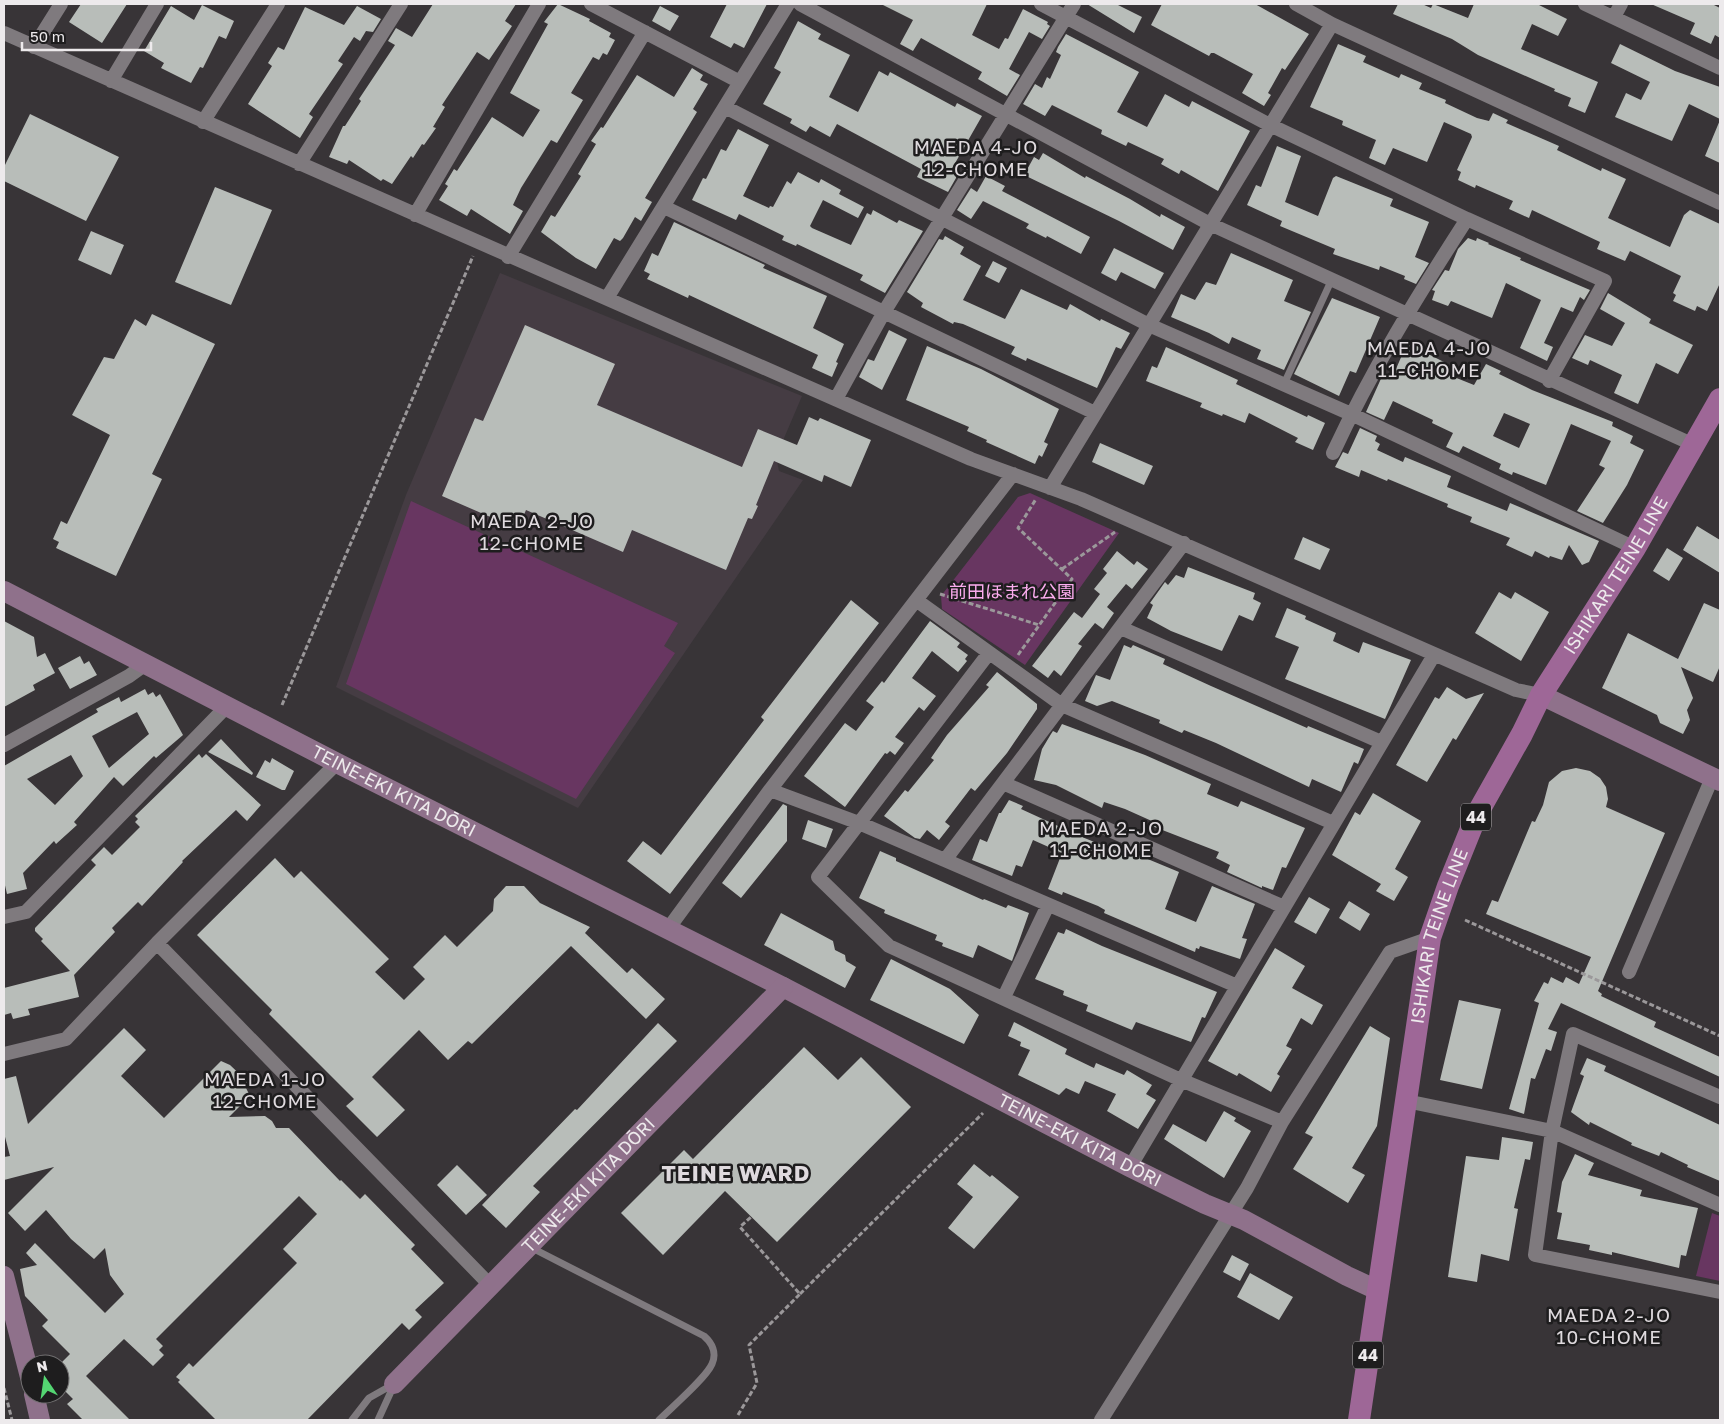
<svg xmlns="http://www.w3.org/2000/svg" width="1724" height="1424" font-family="'Golos Text','Noto Sans JP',sans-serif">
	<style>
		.built { fill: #453c43 }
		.green { fill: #683661 }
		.building { fill: #b8bdb9; fill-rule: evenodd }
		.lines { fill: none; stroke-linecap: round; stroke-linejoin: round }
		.path { stroke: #9b989a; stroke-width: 3; stroke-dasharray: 5 2.5; stroke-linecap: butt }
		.lane { stroke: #7f7a7e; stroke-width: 7 }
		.street { stroke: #7f7a7e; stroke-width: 14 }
		.secondary { stroke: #8f718b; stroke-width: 20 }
		.primary { stroke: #9e6797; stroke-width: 22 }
		.labels { text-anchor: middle; stroke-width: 5; stroke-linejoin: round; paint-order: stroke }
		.shield { fill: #1e1d1e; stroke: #afacae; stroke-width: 1 }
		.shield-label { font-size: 16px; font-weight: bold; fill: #edeaec }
		.street-label { font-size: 18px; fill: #edeaec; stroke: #1e1d1e }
		.park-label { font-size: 18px; fill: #fbacee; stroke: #1e1d1e }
		.neighbourhood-label { font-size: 19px; letter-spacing: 1px; fill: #dfdade; stroke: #1e1d1e }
		.district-label { font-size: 22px; font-weight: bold; letter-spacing: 1px; fill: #dfdade; stroke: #1e1d1e }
	</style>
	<rect width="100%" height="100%" fill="#383437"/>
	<!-- built -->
	<path class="built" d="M500,273L802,396L776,457L779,471L803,480L578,808L336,687L406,495Z"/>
	<!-- green -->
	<path class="green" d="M1030,493L1119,533L1025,665L942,609L941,596L1018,497Z
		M411,501L678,623L664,646L675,653L576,799L346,684Z
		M1712,1213L1720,1216V1281L1696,1276Z"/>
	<!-- building -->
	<path class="building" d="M81,4H127L102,43L69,22Z
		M433,4H516L505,21L512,26L489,60L477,52L442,105L445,107L433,127L436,128L424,145L422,144L413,158L411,156L392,184L383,179L381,181L349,160L347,164L329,157L343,126H345L361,101L359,99L395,45L388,41L396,28L412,37Z
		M558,4L590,19L589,21L611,33L609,37L615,40L607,55L603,53L599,60L593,57L571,93L583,100L557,143L551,140L521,188L513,205L523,211L510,234L471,209L467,216L439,200L448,186L445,184L454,169L457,171L492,117L523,137L540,110L510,93L548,24L544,22Z
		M727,4H767L744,48L734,43L731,48L710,37Z
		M881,4H987L972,35L999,49L1005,38L1008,39L1023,9L1048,22L1047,24L1050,26L1042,39L1029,32L1009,69L1020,75L1007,96L978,79L982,72L921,38L913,51L900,44L913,20Z
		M1087,4H1116L1142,17L1134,33Z
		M1162,4H1255L1309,34L1285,70L1282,68L1268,93L1271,95L1264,106L1242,93L1253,74L1214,53H1211L1209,56L1151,25Z
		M1398,4H1422L1431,8L1433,4L1468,18L1474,4H1537L1567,19L1558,36L1532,24L1521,49L1598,82L1585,113L1568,106L1571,98L1554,91L1555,89L1478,55L1452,39L1393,14Z
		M1651,4H1712L1720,8V38L1715,35L1711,44L1690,34L1695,23Z
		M202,5L234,21L226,39L219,36L203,68L200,67L191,83L161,68L164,63L144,51L171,6L194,20Z
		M357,6L381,19L373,32L366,31L360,41L354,37L338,61L343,64L309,114L313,117L300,138L248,104L272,66L268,63L278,47L284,50L305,7L344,25Z
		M660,6L679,16L670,31L652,21Z
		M798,21L821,34L818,39L850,55L829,97L858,112L879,71L888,76L890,72L955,107L957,103L982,116L950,172L956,175V178L948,192L917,177L921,169L837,124L830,137L810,126L806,132L790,123L792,119L763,104L781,72L774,68Z
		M1066,34L1139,72L1117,112L1147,127L1165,94L1189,107L1192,101L1250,131L1218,191L1181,170L1179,174L1161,164L1164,159L1128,142L1126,146L1101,134L1102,130L1052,105L1045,116L1023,104L1035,84L1042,88L1047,77L1050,79L1061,55L1056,52L1058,47Z
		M1338,44L1366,56L1363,62L1399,78L1401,74L1422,83L1419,89L1446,100L1445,103L1477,118L1489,121L1493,113L1508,120L1506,123L1559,146L1557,150L1601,171L1602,168L1626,179L1608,218L1670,247L1684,215L1690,210L1720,224V283L1707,311L1697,306L1695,311L1673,301L1676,295L1673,293L1681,276L1630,251L1625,261L1597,249L1600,242L1532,210L1529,218L1509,209L1513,201L1476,185L1475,188L1458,180L1461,172L1457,170L1472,137L1471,134L1444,122L1427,162L1393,148L1385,165L1369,158L1376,140L1342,125L1343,121L1310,107Z
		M1620,44L1675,71L1720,87V119L1689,104L1672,141L1615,117L1626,93L1641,100L1650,82L1611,63Z
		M692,68L703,75L700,80L708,84L693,109L697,112L645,198L652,202L641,221L635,217L623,238L620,241L614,238L596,269L576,258L541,232L551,215L555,217L581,176L578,174L596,144L591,141L601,127L603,128L637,75L674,97Z
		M30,114L119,157L86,221L4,181V167Z
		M1720,120V163L1705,156Z
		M738,129L769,145L743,196L769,208L770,206L773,207L787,181L791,184L798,172L819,183L821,179L841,190L839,194L864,207L858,218L823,200L810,226L812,228L851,245L867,213L871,215L873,210L897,223L899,220L923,231L885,293L860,280L863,275L797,244L796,246L782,240L784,236L739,214L736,220L692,200L703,178L706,179L721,149L726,151Z
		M1277,146L1301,156L1285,202L1318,216L1333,178L1336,176L1393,199L1390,206L1429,222L1415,257L1429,263L1416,284L1404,279L1405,276L1380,266L1379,270L1333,254L1335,249L1280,226L1282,221L1247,205L1256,185L1261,187Z
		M1043,153L1085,178L1086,176L1130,199L1160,217L1161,214L1185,227L1173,250L1119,221L1024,175L1034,157L1039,160Z
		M986,176L1005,186L1002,191L1090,237L1081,254L1047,236L1046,238L1026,228L1029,224L983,201L971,219L957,210L971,188L977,192Z
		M215,187L272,210L231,305L175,282Z
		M674,222L765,265L763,268L827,296L813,328L844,344L836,362L838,363L832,377L812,368L818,355L689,295L688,298L647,279L650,274L644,271L652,253L658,256Z
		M91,231L124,245L111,275L78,260Z
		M945,236L964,247L960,254L981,266L963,300L1005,319L1021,289L1067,310L1070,304L1100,321L1101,319L1130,333L1121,349L1116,347L1097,388L1027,358L1026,361L1011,354L1015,347L963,324L954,322L953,324L921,307L923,303L907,292L939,239L943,240Z
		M1468,238L1476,241L1477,238L1489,243L1488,244L1521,258L1520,260L1590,290L1584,300L1580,297L1573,312L1561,307L1544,343L1553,347L1547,361L1520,348L1541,300L1506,283L1492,318L1451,301L1448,306L1432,300L1435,291L1432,290L1445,270L1449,271L1458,249Z
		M1114,248L1164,273L1155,289L1121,272L1116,281L1101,273Z
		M1231,253L1293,280L1284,301L1311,312L1284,370L1257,359L1261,350L1232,337L1229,344L1209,333L1171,317L1181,294L1195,300L1206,282L1216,285Z
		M993,261L1007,268L999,283L985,276Z
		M1608,293L1651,319L1649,323L1693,345L1678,374L1656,363L1638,404L1614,393L1622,375L1590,360L1588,365L1572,358L1585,335L1612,346L1625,323L1600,309Z
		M1332,298L1380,317L1356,373L1350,371L1339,396L1294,374Z
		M152,314L215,344L152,474L162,479L116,576L56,548L59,542L53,539L61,521L67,524L110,435L72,415L104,357L114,359L135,319L146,326Z
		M525,325L615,364L597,405L742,467L758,429L797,445L809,417L818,421L820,418L871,440L851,487L824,475L822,482L774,461L756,505L758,506L752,519L748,518L726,570L632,530L623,552L526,510L518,529L442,496L475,418L483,421Z
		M889,330L907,339L882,390L859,377L868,359L874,361Z
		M1408,341L1423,347L1422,351L1448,364L1444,373L1474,385L1486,364L1501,371L1499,374L1532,390L1613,422L1612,426L1633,436L1630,443L1644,450L1627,485L1603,523L1577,511L1605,468L1599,465L1611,441L1571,424L1546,485L1513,472L1512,475L1499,469L1501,464L1463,446L1459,453L1446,447L1453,433L1432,423L1433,420L1393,401L1384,420L1366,412L1384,372L1393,376ZM1504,413L1530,424L1519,448L1493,436Z
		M927,346L981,369L1059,409L1044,442L1048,444L1042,457L1039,455L1035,464L986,442L987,440L967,431L969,427L906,400Z
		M1166,347L1238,380L1236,384L1307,417L1308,415L1325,423L1313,450L1295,442L1298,438L1249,413L1245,423L1223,414L1222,416L1200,407L1202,403L1146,381L1152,366L1157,368Z
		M1360,428L1377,436L1375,441L1380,444L1377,450L1403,462L1405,457L1451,476L1447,487L1507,511L1510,503L1599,541L1589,562L1582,565L1569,545L1562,560L1550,556L1549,558L1535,551L1532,557L1506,545L1510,538L1470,522L1472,517L1447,507L1448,504L1388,479L1387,481L1361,470L1359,477L1335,467L1343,452L1348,454Z
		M1100,443L1153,466L1144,485L1092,462Z
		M1697,526L1720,540V573L1683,550Z
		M1303,537L1330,549L1320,570L1294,559Z
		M1667,548L1683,558L1669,581L1653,571Z
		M1117,551L1134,565L1137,561L1148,569L1132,589L1126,584L1107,607L1114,613L1103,629L1095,623L1078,644L1082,646L1061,676L1054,670L1048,678L1032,666L1074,612L1082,618L1100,594L1094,589L1107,573L1103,569Z
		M1188,567L1255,593L1253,599L1261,603L1253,621L1239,615L1222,651L1171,631L1147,618L1153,605L1150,603L1165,582L1168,585L1176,575L1184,578Z
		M1499,592L1511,599L1515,592L1549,612L1521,661L1475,633Z
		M851,600L879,623L670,894L627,861L643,841L661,855L764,720L761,717Z
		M1704,603L1720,610V666L1713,682L1681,667L1693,698L1687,710L1690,720L1683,734L1660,723L1657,715L1602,688L1628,633L1678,659Z
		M1287,608L1306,616L1305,619L1336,633L1333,641L1359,653L1363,642L1411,660L1385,719L1285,679L1299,647L1275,637Z
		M4,621L34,637L37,657L45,653L55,673L33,685L35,690L4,707Z
		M930,621L960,643L957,647L968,655L965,659L967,661L958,672L932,651L912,678L936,696L924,711L919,707L895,737L904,743L895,755L890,751L887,754L885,753L845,807L804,776L845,723L856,731L874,707L866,701L882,681L884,683Z
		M1124,645L1131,648L1133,645L1165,659L1163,664L1211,686L1307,728L1308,726L1364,749L1358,764L1354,762L1341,792L1312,779L1309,787L1216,743L1184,730L1182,733L1159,723L1160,720L1112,701L1097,706L1085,701L1096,675L1110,680Z
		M80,656L84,664L89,661L97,675L70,689L58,668Z
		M997,672L1037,704V709L1007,753L975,791L971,788L945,822L950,826L939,840L927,830L920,839L915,838L884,816L905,790L908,792L934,760L931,758L947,735L989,687L986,685Z
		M1447,687L1466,699L1484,693L1456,740L1453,738L1427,782L1396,765L1435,697L1439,699Z
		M145,689L148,695L153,692L156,697L160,694L183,735L156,758L154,756L123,786L114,777L74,822L77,825L56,844L54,841L23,873L27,889L7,894L4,881V766L98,712L96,709L119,697L121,702ZM137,712L149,734L109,768L92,736ZM71,755L83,776L55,805L27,779Z
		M1062,724L1145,755L1211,784L1207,794L1238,807L1241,801L1305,828L1286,868L1282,867L1273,890L1262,886V888L1227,872L1230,865L1216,858L1219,852L1152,826L1154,822L1125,809L1104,802L1102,808L1056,785L1034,780L1042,749L1051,734L1053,731L1057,733Z
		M221,739L253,773L252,775L208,752Z
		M199,754L202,758L206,754L261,805L247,821L236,810L182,861L183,862L142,906L138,902L112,928L115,932L74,975L79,997L28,1009L30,1015L13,1019L11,1013L4,1015V988L70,971L41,941L43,939L35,931V928L96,865L91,860L104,847L112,855L140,827L135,822L138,819L135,816Z
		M272,758L294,771L285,790H282L256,777L265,760L270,763Z
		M1576,768L1590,771L1600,778L1606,787L1608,799L1606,807L1665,833L1598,991L1602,994L1601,996L1656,1022L1654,1027L1720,1057V1077L1561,1003L1548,1029L1557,1032L1551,1051L1546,1049L1535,1079L1531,1078L1524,1114L1509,1109L1539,1003L1534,1001L1544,982L1548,984L1551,977L1563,983L1566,977L1579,984L1591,957L1486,914L1492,900L1498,902L1532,821L1535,822L1543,805L1549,782L1562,771Z
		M1373,793L1421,821L1395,869L1408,877L1394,901L1376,891L1381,884L1332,855L1355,812L1360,815Z
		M1009,800L1023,806L1021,809L1082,837L1124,854L1126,850L1179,872L1165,909L1196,922L1212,886L1255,904L1242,938L1247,939L1240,959L1200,946L1199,949L1196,948L1195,952L1104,913L1105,910L1098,906L1063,892L1062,895L1048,889L1062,853L1033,840L1022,867L1016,865L1012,876L972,860L980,839L987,842L999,813H1001Z
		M783,804L787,806V841L741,898L722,883Z
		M808,820L833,829L826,848L802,839Z
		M880,851L896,858V861L983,900L984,899L1006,908L1008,905L1029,913L1012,961L978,945L973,958L942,946L943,943L935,940L937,935L884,913L885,910L859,898Z
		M275,858L294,878L301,871L389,959L375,972L404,1000L425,979L413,967L445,935L457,947L493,911L494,899L506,886H524L540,903L590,927L585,933L627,973L632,968L665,999L646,1019L571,946L472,1044L468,1041L448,1060L419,1030L372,1077L405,1110L377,1137L346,1106L354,1099L269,1014L272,1010L197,935Z
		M1309,897L1330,909L1316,934L1294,922Z
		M1349,901L1370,914L1360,931L1339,918Z
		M781,913L833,941L835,950L845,955L846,961L856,967L845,988L764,945Z
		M1066,929L1102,946L1217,992L1205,1018L1202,1017L1191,1042L1136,1022L1132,1030L1086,1011L1088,1005L1063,995L1064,991L1035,979L1058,932L1064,934Z
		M1275,948L1305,966L1292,988L1323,1005L1312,1025L1301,1018L1286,1046L1292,1049L1277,1074L1280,1076L1271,1092L1239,1073L1237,1076L1208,1061Z
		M891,959L950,989L979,1015L964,1044L870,1000Z
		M1459,1000L1501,1009L1482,1089L1440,1080Z
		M1014,1022L1067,1049L1065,1054L1094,1068L1096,1063L1124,1075L1127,1070L1152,1085L1146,1094L1156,1100L1138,1129L1107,1111L1116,1094L1085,1081L1079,1094L1066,1088L1059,1095L1018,1075L1030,1050L1020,1046L1021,1042L1008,1036Z
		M658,1023L677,1041L533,1186L540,1192L506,1228L482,1205L575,1109L577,1110Z
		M1370,1026L1390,1038L1377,1126L1352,1168L1365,1175L1348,1203L1293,1169L1313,1137L1305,1133Z
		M124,1028L146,1050L121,1076L164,1118L221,1061L230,1065L250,1084L246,1088L250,1096L229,1117L265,1116L272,1121L276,1128H289L340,1181L341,1180L360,1199L365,1194L415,1245L411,1249L444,1283L415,1310L422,1317L409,1330L402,1323L307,1420H216L178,1382L180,1380L176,1377L189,1363L193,1367L297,1263L283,1249L317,1214L299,1196L156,1339L163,1346L159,1350L164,1355L153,1366L124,1339L86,1376L130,1420H83L67,1404L73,1399L60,1386V1364L70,1354L42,1326L48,1320L25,1296L20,1269L37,1265L26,1253L35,1243L105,1313L124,1294L110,1275L105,1248L94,1259L71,1239L46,1210L25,1231L8,1213L54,1167L4,1180V1157L10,1156L4,1133V1079L16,1076L28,1124Z
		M804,1047L838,1080L861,1057L911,1107L777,1242L725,1191L663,1255L621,1213L684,1150L693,1159Z
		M1587,1058L1606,1066L1604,1071L1720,1125V1181L1687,1167L1688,1165L1661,1152L1659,1156L1631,1145L1632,1143L1590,1122L1589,1125L1571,1112L1584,1076L1580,1074Z
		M1224,1111L1236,1118L1234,1121L1251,1131L1224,1178L1164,1139L1173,1124L1206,1142Z
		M1502,1137L1533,1142L1530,1160L1525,1159L1514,1208L1518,1209L1509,1261L1481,1254L1477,1282L1448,1277L1466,1156L1499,1160Z
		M1575,1154L1594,1163L1588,1175L1642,1190L1640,1196L1698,1208L1686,1256L1681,1255L1679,1268L1612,1252V1255L1589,1250L1590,1245L1557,1239L1562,1213L1557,1212L1562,1182Z
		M974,1164L990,1177L992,1175L1019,1197L974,1249L948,1228L973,1197L957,1184Z
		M457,1165L487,1195L466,1215L437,1185Z
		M1232,1255L1249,1264L1240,1281L1223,1272Z
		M1250,1273L1293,1297L1279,1320L1237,1297Z"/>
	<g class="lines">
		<!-- path -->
		<path class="path" d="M1062,569L1115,532
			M940,594L1039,625
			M1018,655L1072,579L1018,528L1036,499
			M282,705L473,256
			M1465,920L1720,1036
			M800,1294L983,1113
			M4,1388L12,1420
			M738,1415L757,1383L749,1345L800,1294L740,1227L751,1217"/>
		<!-- lane -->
		<path class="lane" d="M1284,384L1332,279
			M532,1248L704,1336C712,1343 717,1353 712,1364C706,1378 672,1407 659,1420
			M352,1420L369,1398L392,1385
			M378,1420L394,1385"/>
		<!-- street -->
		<path class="street" d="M591,4L740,82
			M800,4L1210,224L1694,445
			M1041,4L1270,125L1467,219L1605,281L1549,381
			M1296,4L1332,24L1720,203
			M1585,4L1720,68
			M1614,17L1621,4
			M4,33L971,459L1081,499L1516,690L1541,695
			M34,47L61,4
			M111,81L157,4
			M725,107L1149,325L1351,414L1635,548
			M203,122L278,4
			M299,164L401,4
			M664,207L1095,413
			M415,215L539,4
			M508,257L645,32
			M607,298L788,4
			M836,399L884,312L1074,4
			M1333,453C1371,371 1418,295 1467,219
			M1050,488L1332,24
			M916,600L1062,705L1333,823
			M1121,628L1381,742
			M989,653L818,877L889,946L1181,1080L1282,1122
			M4,745L129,676L147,663
			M1003,783L1284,907
			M770,790L859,823L1237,986
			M945,860L1184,543
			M4,917L26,912L228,705
			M668,929L770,790L1013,474
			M157,943L491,1286
			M1629,972L1712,778
			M1004,997L1048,905
			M4,1054L66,1039L157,943L337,763
			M1720,1097L1573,1034L1552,1131L1535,1255L1720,1292
			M1406,1101L1552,1131L1720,1205
			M1130,1167L1434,655
			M1101,1420L1247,1188L1282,1122L1390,952L1430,938"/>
		<!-- secondary -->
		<g class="secondary">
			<path id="s1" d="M4,591L337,763L783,987L1130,1167L1205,1204L1244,1220L1347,1276L1377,1290"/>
			<path d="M1541,695L1720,781"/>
			<path d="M4,1276L30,1377"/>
			<path id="s2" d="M394,1384L783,987"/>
			<path d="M34,1394L40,1420"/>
		</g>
		<!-- primary -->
		<path class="primary" id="s3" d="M1359,1420L1430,938L1448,886L1477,814L1522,734L1541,695L1635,548L1720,399"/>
	</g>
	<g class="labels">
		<!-- shield labels -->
		<g class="shield">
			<rect x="1461" y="803.5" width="30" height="27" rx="4"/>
			<rect x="1353" y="1341.5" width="30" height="27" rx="4"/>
		</g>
		<g class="shield-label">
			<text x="1476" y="823">44</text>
			<text x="1368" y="1361">44</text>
		</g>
		<!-- street labels -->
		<g class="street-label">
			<text dy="6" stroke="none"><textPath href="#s3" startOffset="896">ISHIKARI TEINE LINE</textPath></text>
			<text dy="6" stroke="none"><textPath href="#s1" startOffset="438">TEINE-EKI KITA DŌRI</textPath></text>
			<text dy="6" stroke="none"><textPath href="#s3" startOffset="491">ISHIKARI TEINE LINE</textPath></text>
			<text dy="6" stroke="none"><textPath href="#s1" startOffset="1208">TEINE-EKI KITA DŌRI</textPath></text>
			<text dy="6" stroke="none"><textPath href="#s2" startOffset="278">TEINE-EKI KITA DŌRI</textPath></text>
		</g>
		<!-- park labels -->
		<g class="park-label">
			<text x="1012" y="598">前田ほまれ公園</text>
		</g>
		<!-- neighbourhood labels -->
		<g class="neighbourhood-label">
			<text x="976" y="154">MAEDA 4-JO<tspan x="976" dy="22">12-CHOME</tspan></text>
			<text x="1429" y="355">MAEDA 4-JO<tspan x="1429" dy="22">11-CHOME</tspan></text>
			<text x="532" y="528">MAEDA 2-JO<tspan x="532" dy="22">12-CHOME</tspan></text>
			<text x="1101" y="835">MAEDA 2-JO<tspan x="1101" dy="22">11-CHOME</tspan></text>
			<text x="265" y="1086">MAEDA 1-JO<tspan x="265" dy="22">12-CHOME</tspan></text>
			<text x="1609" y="1322">MAEDA 2-JO<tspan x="1609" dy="22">10-CHOME</tspan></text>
		</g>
		<!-- district labels -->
		<g class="district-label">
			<text x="736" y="1181">TEINE WARD</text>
		</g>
	</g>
	<!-- border -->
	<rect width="1724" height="1424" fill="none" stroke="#edeaec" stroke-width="10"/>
	<!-- north arrow -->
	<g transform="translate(45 1379) rotate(347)"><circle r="24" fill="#1e1d1e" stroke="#716f70"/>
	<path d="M0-4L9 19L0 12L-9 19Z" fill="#54d672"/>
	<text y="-8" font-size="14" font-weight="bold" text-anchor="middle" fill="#edeaec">N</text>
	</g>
	<!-- scale -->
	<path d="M22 42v8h129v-8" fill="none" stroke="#edeaec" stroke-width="2.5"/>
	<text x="30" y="42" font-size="15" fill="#edeaec" stroke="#1e1d1e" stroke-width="4" paint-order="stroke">50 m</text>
</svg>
